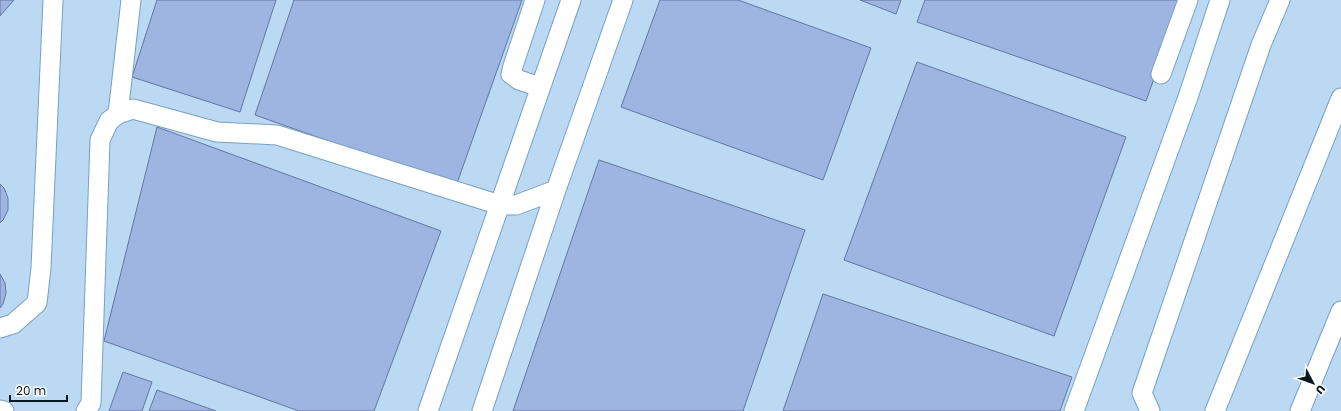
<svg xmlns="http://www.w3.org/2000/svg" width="1341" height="411" font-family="Poppins,sans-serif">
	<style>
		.built { fill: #bbd9f2 }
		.building { fill: #9eb4e1; stroke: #6377a1 }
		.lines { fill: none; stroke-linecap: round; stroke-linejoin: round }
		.minor-casing { stroke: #77a1c4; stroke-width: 21 }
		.minor { stroke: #fff; stroke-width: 19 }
	</style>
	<rect width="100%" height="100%" fill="#cce7fd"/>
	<!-- built -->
	<path class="built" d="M0,0H1341V411H0Z"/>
	<!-- building -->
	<path class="building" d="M0,0H14L0,16Z
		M157,0H276L240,112L132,77Z
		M294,0H522L456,186L255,115Z
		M660,0H738L871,48L823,180L621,107Z
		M860,0H901L896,14Z
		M925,0H1182L1146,101L917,22Z
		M917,62L1126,137L1054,336L844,260Z
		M157,127L441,231L374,411H299L104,341Z
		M599,160L805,230L743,411H513Z
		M0,184L4,188L8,198V210L3,220L0,223Z
		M0,274L5,283L6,293L3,304L0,308Z
		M823,294L1072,377L1060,411H783Z
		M123,372L152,382L142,411H109Z
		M157,390L216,411H149Z"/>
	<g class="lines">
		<defs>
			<path id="minor" d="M535,0L513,66L511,74L519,80L540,87
				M1161,74L1188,0
				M118,114L131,0
				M0,328L13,324L37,303L41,268L53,0
				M0,410L4,411
				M86,411L91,403L100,140L109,121L118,114L133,109L217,132L277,135L500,205H516L556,190
				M428,411L571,0
				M482,411L556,190L623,0
				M1074,411L1188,97L1220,0
				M1150,411L1142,393L1261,45L1280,0
				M1215,411L1341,98
				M1300,411L1341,311"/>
		</defs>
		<!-- minor casing -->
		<use href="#minor" class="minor-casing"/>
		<!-- minor -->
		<use href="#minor" class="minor"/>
	</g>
	<!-- north arrow -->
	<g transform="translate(1313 383) rotate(131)" stroke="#ffffff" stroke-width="3" paint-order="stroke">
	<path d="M0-3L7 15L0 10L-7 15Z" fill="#071724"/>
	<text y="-6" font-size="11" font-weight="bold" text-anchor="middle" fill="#071724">U</text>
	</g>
	<!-- scale -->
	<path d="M10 395v6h57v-6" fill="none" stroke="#071724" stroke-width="2"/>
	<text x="16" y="395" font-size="12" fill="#071724" stroke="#ffffff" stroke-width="3" paint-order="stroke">20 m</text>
</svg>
